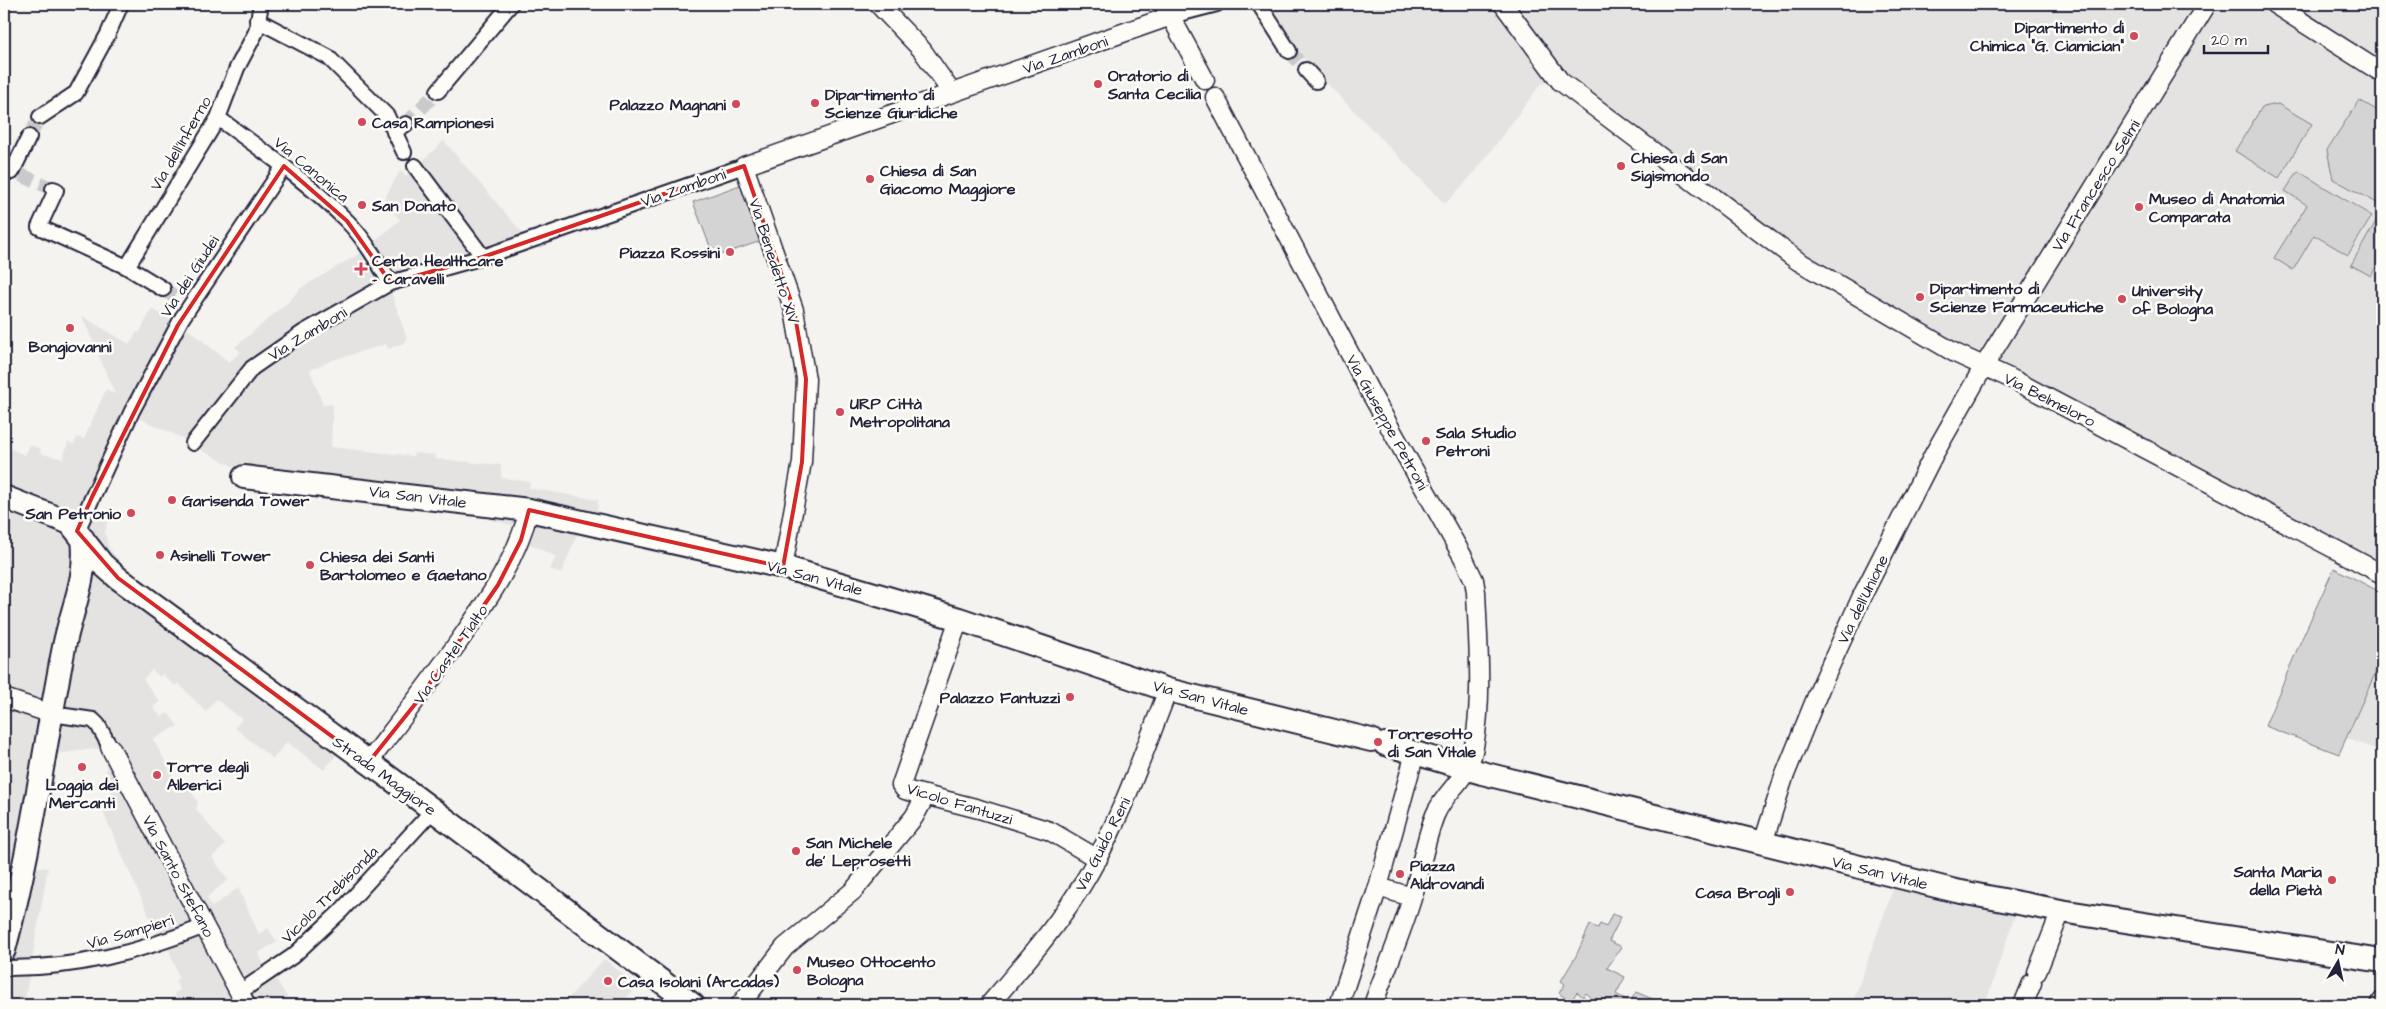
<svg xmlns="http://www.w3.org/2000/svg" width="2386" height="1009" font-family="'Architects Daughter',sans-serif">
	<style>
		.built { fill: #e4e3e2 }
		.green { fill: #d5d4d5; stroke: #7c7b88 }
		.lines { fill: none; stroke-linecap: round; stroke-linejoin: round }
		.pedestrian-tunnel { stroke: #cac9cb; stroke-width: 14; stroke-dasharray: 14 7; stroke-linecap: butt }
		.pedestrian-casing { stroke: #22223b; stroke-width: 18 }
		.minor-casing { stroke: #22223b; stroke-width: 21 }
		.tertiary-casing { stroke: #22223b; stroke-width: 26 }
		.pedestrian { stroke: #fdfcf7; stroke-width: 14 }
		.minor { stroke: #fdfcf7; stroke-width: 18 }
		.tertiary { stroke: #fdfcf7; stroke-width: 22 }
		.marked { fill: none; stroke: #d62828; stroke-width: 4; stroke-linejoin: round }
		.poi-dot { fill: #d1495b; stroke: #fdfcf7; stroke-width: 2 }
		.labels { text-anchor: middle; stroke-width: 5; stroke-linejoin: round; paint-order: stroke }
		.poi-label { font-size: 16px; font-weight: bold; fill: #22223b; stroke: #fdfcf7; text-anchor: start }
		.street-label { font-size: 16px; fill: #22223b; stroke: #fdfcf7 }
	</style>
	<rect width="100%" height="100%" fill="#f4f3ef"/>
	<filter id="ink" filterUnits="userSpaceOnUse"><feTurbulence type="fractalNoise" baseFrequency=".02" numOctaves="2"/><feDisplacementMap in="SourceGraphic" scale="10" xChannelSelector="R" yChannelSelector="G"/><feConvolveMatrix kernelMatrix="1 2 1 2 8 2 1 2 1" color-interpolation-filters="sRGB"/></filter>
	<g filter="url(#ink)">
		<!-- built -->
		<path class="built" d="M1266,4H2382V574L1834,283L1558,77L1540,85L1476,171L1445,204L1312,68L1296,49Z
			M444,141L524,235L492,248L498,259L391,292L407,339L404,343L388,349L386,344L333,360L310,370L323,405L333,404L331,447L413,456L414,453L435,455V459L501,465V478L530,482L529,488L598,500L597,517L579,530L561,574L550,569L556,557L526,542L532,530L479,517L406,505L342,501L236,468L203,451L193,443L134,416L93,501L108,520L105,533L109,548L125,568L183,609L195,623L348,741L324,770L287,742L273,759L235,728L242,719L216,699L206,712L178,683L175,686L162,674L160,677L152,670L143,679L160,702L153,707L161,717L168,713L178,726L153,739L177,783L183,779L198,802L196,809L225,845L212,857L228,880L207,897L209,902L212,907L238,888L259,934L268,928L277,942L258,953L265,967L247,978L253,989L274,976L292,1005H179L174,993L180,990L175,980L179,978L168,947L194,937L158,936L103,812L113,808L103,748L56,754L37,867L48,868L24,1005H4V446L25,455L30,445L41,449L40,453L63,459L68,442L74,444L77,437L84,439L106,389L115,394L82,316L129,344L137,332L139,333L152,309L193,333L229,362L241,352L235,347L287,303L301,288L362,252L400,220L383,201L400,171L406,176Z
			M2382,658V752L2346,738Z
			M1893,889L2015,915L1985,1005H1852Z
			M604,959L637,985L621,1005H562Z"/>
		<!-- green -->
		<path class="green" d="M2359,100L2382,113V199L2379,204L2333,179L2327,150Z
			M2278,104L2312,124L2279,178L2235,151L2262,107Z
			M2298,171L2372,216L2348,255L2314,235L2293,270L2274,258L2307,205L2285,191Z
			M743,184L764,240L714,257L693,202Z
			M2379,216L2382,218V256L2371,276L2351,265Z
			M2334,568L2382,593V658L2339,754L2265,726L2299,645Z
			M1612,914L1621,917L1609,941L1622,947L1607,968L1625,977L1616,994L1630,1002L1636,992L1666,1005H1601L1586,993L1583,997L1577,992L1570,1002L1559,993L1565,984L1561,981L1576,956L1590,925L1598,928L1600,924L1606,927Z"/>
		<g class="lines">
			<!-- pedestrian-tunnel -->
			<path class="pedestrian-tunnel" d="M1289,51L1306,70
				M406,124L438,91
				M29,137L40,117
				M21,175L53,189
				M163,289L180,300"/>
			<defs>
				<path id="pedestrian" d="M1259,4L1289,51
					M1171,16L1217,4
					M257,20L328,57L387,116L404,152
					M1306,70L1316,81
					M438,91L511,4
					M40,117L76,93L108,34L121,4
					M218,118C262,150 308,182 347,221C364,238 378,262 390,283
					M394,132L406,124
					M415,166L483,257
					M12,172L29,137
					M53,189L56,190L39,227L127,267L163,289
					M127,267L218,118L237,68L256,32L261,4
					M193,443L252,368L304,332L390,283L483,257L744,166
					M77,531L132,411L182,318L284,166
					M52,714L93,720L98,725L110,747
					M4,968C75,969 140,952 205,926
					M240,992L293,956L341,911L433,810"/>
				<path id="minor" d="M878,4L922,50L952,93
					M1164,4L1205,80
					M1503,4L1560,81L1798,261L1955,353L2014,380L2382,574
					M2274,4L2382,73
					M1215,97L1370,392L1463,557L1474,580L1476,592C1478,643 1483,696 1474,747C1468,782 1447,787 1435,815C1425,840 1421,869 1413,895C1402,932 1386,969 1373,1005
					M783,567L802,462L806,379L794,310L744,166L1171,16
					M959,619L901,785L905,790L979,809L1050,831L1098,859
					M4,698L52,714
					M110,747L246,1005
					M368,763C400,721 432,680 462,637C490,597 517,558 529,510
					M1763,843L1784,777L1821,686L1862,596L1934,454L1984,366L2207,4
					M1378,887L1412,897
					M2037,972L2061,911
					M740,1005L785,947L853,891L914,817L926,795
					M989,1005C1024,964 1061,922 1088,875C1122,817 1143,753 1168,690
					M1339,1005L1378,887L1415,753
					M2023,1005L2032,983
					M2380,1005L2382,1001"/>
				<path id="tertiary" d="M244,477L529,510L783,567L959,619L1168,690L1371,740
					M4,497L70,523L102,564L118,578L413,795L693,1005
					M1385,744L1482,773L1956,891L2061,911L2382,961
					M4,950C31,850 44,748 64,647C71,610 88,578 83,539"/>
			</defs>
			<!-- pedestrian casing -->
			<use href="#pedestrian" class="pedestrian-casing"/>
			<!-- minor casing -->
			<use href="#minor" class="minor-casing"/>
			<!-- tertiary casing -->
			<use href="#tertiary" class="tertiary-casing"/>
			<!-- pedestrian -->
			<use href="#pedestrian" class="pedestrian"/>
			<!-- minor -->
			<use href="#minor" class="minor"/>
			<!-- tertiary -->
			<use href="#tertiary" class="tertiary"/>
		</g>
	</g>
	<!-- marked area -->
	<path class="marked" d="M284,166L347,221L391,283L483,257L744,166L794,310L806,379L802,462L783,567L529,510L521,540L498,585L416,703L368,763L118,578L77,531L92,497L178,325Z"/>
	<!-- markers -->
	<g class="poi-dot">
		<circle cx="2134" cy="36" r="5"/>
		<circle cx="1098" cy="84" r="5"/>
		<circle cx="815" cy="103" r="5"/>
		<circle cx="736" cy="104" r="5"/>
		<circle cx="362" cy="122" r="5"/>
		<circle cx="1621" cy="166" r="5"/>
		<circle cx="870" cy="179" r="5"/>
		<circle cx="362" cy="205" r="5"/>
		<circle cx="2139" cy="207" r="5"/>
		<circle cx="730" cy="252" r="5"/>
		<path d="M358.5 261.5h5v5h5v5h-5v5h-5v-5h-5v-5h5z"/>
		<circle cx="1920" cy="297" r="5"/>
		<circle cx="2122" cy="299" r="5"/>
		<circle cx="70" cy="328" r="5"/>
		<circle cx="840" cy="412" r="5"/>
		<circle cx="1426" cy="441" r="5"/>
		<circle cx="172" cy="500" r="5"/>
		<circle cx="131" cy="513" r="5"/>
		<circle cx="160" cy="555" r="5"/>
		<circle cx="310" cy="565" r="5"/>
		<circle cx="1070" cy="697" r="5"/>
		<circle cx="1378" cy="742" r="5"/>
		<circle cx="82" cy="767" r="5"/>
		<circle cx="157" cy="775" r="5"/>
		<circle cx="796" cy="851" r="5"/>
		<circle cx="1400" cy="874" r="5"/>
		<circle cx="2332" cy="880" r="5"/>
		<circle cx="1790" cy="892" r="5"/>
		<circle cx="797" cy="970" r="5"/>
		<circle cx="608" cy="981" r="5"/>
	</g>
	<g class="labels">
		<!-- poi labels -->
		<g class="poi-label">
			<text x="2124" y="33" text-anchor="end">Dipartimento di<tspan x="2124" dy="18">Chimica "G. Ciamician"</tspan></text>
			<text x="1108" y="81">Oratorio di<tspan x="1108" dy="18">Santa Cecilia</tspan></text>
			<text x="825" y="100">Dipartimento di<tspan x="825" dy="18">Scienze Giuridiche</tspan></text>
			<text x="726" y="110" text-anchor="end">Palazzo Magnani</text>
			<text x="372" y="128">Casa Rampionesi</text>
			<text x="1631" y="163">Chiesa di San<tspan x="1631" dy="18">Sigismondo</tspan></text>
			<text x="880" y="176">Chiesa di San<tspan x="880" dy="18">Giacomo Maggiore</tspan></text>
			<text x="2149" y="204">Museo di Anatomia<tspan x="2149" dy="18">Comparata</tspan></text>
			<text x="372" y="211">San Donato</text>
			<text x="720" y="258" text-anchor="end">Piazza Rossini</text>
			<text x="372" y="266">Cerba Healthcare<tspan x="372" dy="18">- Caravelli</tspan></text>
			<text x="1930" y="294">Dipartimento di<tspan x="1930" dy="18">Scienze Farmaceutiche</tspan></text>
			<text x="2132" y="296">University<tspan x="2132" dy="18">of Bologna</tspan></text>
			<text x="70" y="352" text-anchor="middle">Bongiovanni</text>
			<text x="850" y="409">URP Città<tspan x="850" dy="18">Metropolitana</tspan></text>
			<text x="1436" y="438">Sala Studio<tspan x="1436" dy="18">Petroni</tspan></text>
			<text x="182" y="506">Garisenda Tower</text>
			<text x="121" y="519" text-anchor="end">San Petronio</text>
			<text x="170" y="561">Asinelli Tower</text>
			<text x="320" y="562">Chiesa dei Santi<tspan x="320" dy="18">Bartolomeo e Gaetano</tspan></text>
			<text x="1060" y="703" text-anchor="end">Palazzo Fantuzzi</text>
			<text x="1388" y="739">Torresotto<tspan x="1388" dy="18">di San Vitale</tspan></text>
			<text x="167" y="772">Torre degli<tspan x="167" dy="18">Alberici</tspan></text>
			<text x="82" y="790" text-anchor="middle">Loggia dei<tspan x="82" dy="18">Mercanti</tspan></text>
			<text x="806" y="848">San Michele<tspan x="806" dy="18">de' Leprosetti</tspan></text>
			<text x="1410" y="871">Piazza<tspan x="1410" dy="18">Aldrovandi</tspan></text>
			<text x="2322" y="877" text-anchor="end">Santa Maria<tspan x="2322" dy="18">della Pietà</tspan></text>
			<text x="1780" y="898" text-anchor="end">Casa Brogli</text>
			<text x="807" y="967">Museo Ottocento<tspan x="807" dy="18">Bologna</tspan></text>
			<text x="618" y="987">Casa Isolani (Arcadas)</text>
		</g>
		<!-- street labels -->
		<g class="street-label">
			<text transform="translate(1065 54) rotate(-19)" y="6">Via Zamboni</text>
			<text transform="translate(180 143) rotate(-60)" y="6">Via dell'Inferno</text>
			<text transform="translate(312 169) rotate(40)" y="6">Via Canonica</text>
			<text transform="translate(2095 185) rotate(-58)" y="6">Via Francesco Selmi</text>
			<text transform="translate(683 187) rotate(-19)" y="6">Via Zamboni</text>
			<text transform="translate(775 261) rotate(72)" y="6">Via Benedetto XIV</text>
			<text transform="translate(189 276) rotate(-57)" y="6">Via dei Giudei</text>
			<text transform="translate(307 333) rotate(-31)" y="6">Via Zamboni</text>
			<text transform="translate(2050 399) rotate(27)" y="6">Via Belmeloro</text>
			<text transform="translate(1388 422) rotate(61)" y="6">Via Giuseppe Petroni</text>
			<text transform="translate(418 496) rotate(7)" y="6">Via San Vitale</text>
			<text transform="translate(815 577) rotate(15)" y="6">Via San Vitale</text>
			<text transform="translate(1862 599) rotate(-64)" y="6">Via dell'Unione</text>
			<text transform="translate(450 654) rotate(-55)" y="6">Via Castel Tialto</text>
			<text transform="translate(1201 697) rotate(15)" y="6">Via San Vitale</text>
			<text transform="translate(385 775) rotate(36)" y="6">Strada Maggiore</text>
			<text transform="translate(960 803) rotate(17)" y="6">Vicolo Fantuzzi</text>
			<text transform="translate(1102 844) rotate(-63)" y="6">Via Guido Reni</text>
			<text transform="translate(1880 872) rotate(14)" y="6">Via San Vitale</text>
			<text transform="translate(179 876) rotate(62)" y="6">Via Santo Stefano</text>
			<text transform="translate(329 894) rotate(-45)" y="6">Vicolo Trebisonda</text>
			<text transform="translate(130 931) rotate(-16)" y="6">Via Sampieri</text>
		</g>
	</g>
	<!-- margin -->
	<rect width="2386" height="1009" fill="none" stroke="#fdfcf7" stroke-width="20"/>
	<rect x="10" y="10" width="2366" height="989" fill="none" stroke="#22223b" stroke-width="2" filter="url(#ink)"/>
	<!-- north arrow -->
	<g transform="translate(2338 962) rotate(9)" stroke="#fdfcf7" stroke-width="4" paint-order="stroke">
	<path d="M0-4L9 19L0 12L-9 19Z" fill="#22223b"/>
	<text y="-8" font-size="14" font-weight="bold" text-anchor="middle" fill="#22223b">N</text>
	</g>
	<!-- scale -->
	<path d="M2204 45v8h64v-8" fill="none" stroke="#22223b" stroke-width="2.5"/>
	<text x="2211" y="45" font-size="15" fill="#22223b" stroke="#fdfcf7" stroke-width="4" paint-order="stroke">20 m</text>
</svg>
